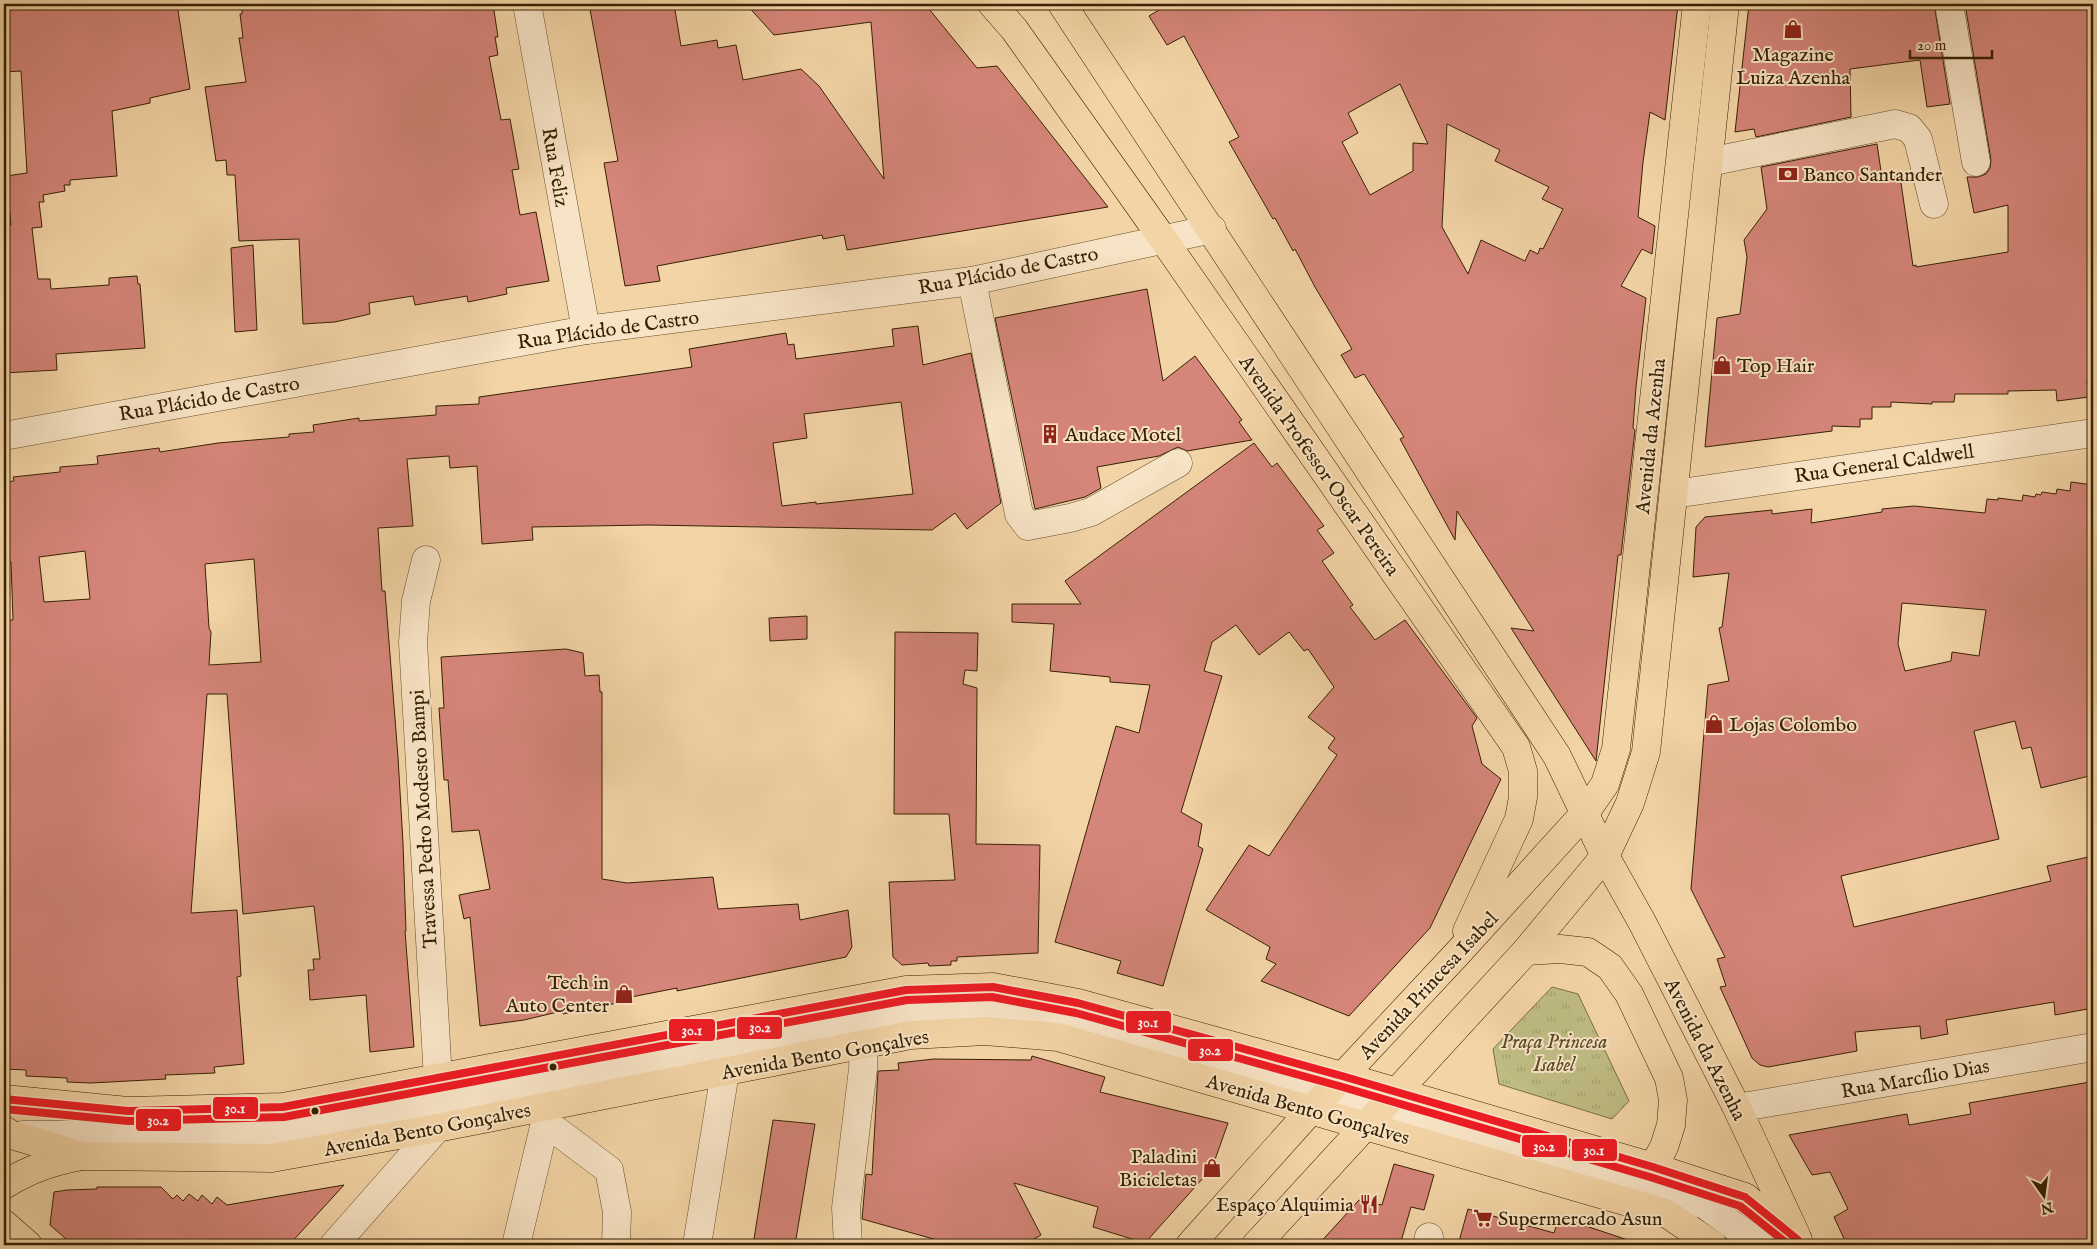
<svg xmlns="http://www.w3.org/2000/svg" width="2097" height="1249" font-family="'IM FELL English',serif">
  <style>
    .grass { fill: url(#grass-tufts); stroke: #7a6e42 }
    .building { fill: #d58579; stroke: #362101; fill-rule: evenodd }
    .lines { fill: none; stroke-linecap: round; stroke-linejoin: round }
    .minor-casing { stroke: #654e2a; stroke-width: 29 }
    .major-casing { stroke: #362101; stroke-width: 29 }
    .minor { stroke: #f7e3c5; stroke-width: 28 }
    .major { stroke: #f3d4a6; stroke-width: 28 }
    .bus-1-casing { stroke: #f7e3c5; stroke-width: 11 }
    .bus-2-casing { stroke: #f7e3c5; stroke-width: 11 }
    .bus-1 { stroke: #ed1c24; stroke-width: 8 }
    .bus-2 { stroke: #ed1c24; stroke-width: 8 }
    .bus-dot { fill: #362101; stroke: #f7e3c5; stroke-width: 2 }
    .labels { text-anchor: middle; stroke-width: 4; stroke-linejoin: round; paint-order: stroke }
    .poi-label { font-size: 20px; fill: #362101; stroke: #f7e3c5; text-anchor: start }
    .street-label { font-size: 20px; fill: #362101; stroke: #f7e3c5 }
    .park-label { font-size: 20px; font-style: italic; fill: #584822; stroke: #f7e3c5 }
    .line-badge { stroke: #f7e3c5; stroke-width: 2 }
    .badge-label { font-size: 14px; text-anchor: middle; font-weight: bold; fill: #fff }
  </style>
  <defs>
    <pattern id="grass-tufts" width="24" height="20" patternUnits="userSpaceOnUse" patternTransform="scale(1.25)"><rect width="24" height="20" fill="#bfbc84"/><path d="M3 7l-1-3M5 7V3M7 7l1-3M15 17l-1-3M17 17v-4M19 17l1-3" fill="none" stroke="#a5a170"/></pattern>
  </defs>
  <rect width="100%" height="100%" fill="#f3d4a6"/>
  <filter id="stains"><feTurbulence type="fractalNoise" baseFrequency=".004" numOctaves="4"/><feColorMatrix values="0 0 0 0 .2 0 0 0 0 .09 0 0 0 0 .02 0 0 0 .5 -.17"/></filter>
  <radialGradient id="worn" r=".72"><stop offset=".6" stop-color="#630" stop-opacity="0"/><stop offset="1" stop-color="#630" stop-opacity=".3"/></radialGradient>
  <polygon class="grass" points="1552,987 1578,994 1629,1101 1612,1119 1499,1084 1493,1049"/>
  <g class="building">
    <polygon points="35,4 177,4 190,89 150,98 150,103 112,111 117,176 70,180 70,185 64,185 65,191 43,195 44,202 39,202 42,227 32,228 38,279 50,279 51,289 109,285 109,278 137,276 138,284 140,284 145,348 56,354 57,370 4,373 4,226 11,225 6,176 27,173 21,71 4,72 4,7 36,6"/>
    <polygon points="265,4 355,4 356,10 395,4 493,4 498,37 495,37 498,55 489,57 501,120 510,119 519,169 512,170 520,215 536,212 549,281 506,288 507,294 468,302 467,296 415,305 413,296 369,303 370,314 335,322 303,324 299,239 239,241 235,175 227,175 226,160 216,161 205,87 246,82 239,38 243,38 240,14 242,14 242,8"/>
    <polygon points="589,4 674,4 681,46 717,40 718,48 736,45 743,80 801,69 819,86 884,179 871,22 774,35 746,4 925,4 977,68 997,66 1108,207 847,250 844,235 823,239 822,235 657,266 660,281 625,286 604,163 618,161"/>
    <path d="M 1169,4 L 1678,4 L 1665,120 L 1650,112 L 1643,162 L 1638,217 L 1655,226 L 1652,254 L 1642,249 L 1621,286 L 1646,298 L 1636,387 L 1633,428 L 1635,430 L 1621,555 L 1618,555 L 1596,761 L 1511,628 L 1534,631 L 1457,511 L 1455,540 L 1400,439 L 1404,437 L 1364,374 L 1355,378 L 1341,355 L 1352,349 L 1315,287 L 1295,249 L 1293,251 L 1275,218 L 1273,219 L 1229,142 L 1239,137 L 1184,36 L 1167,45 L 1149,16 ZM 1400,84 L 1428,144 L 1413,143 L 1413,171 L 1370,195 L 1342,142 L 1358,133 L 1348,113 ZM 1447,124 L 1500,150 L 1495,161 L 1549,187 L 1542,199 L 1563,209 L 1543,249 L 1540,248 L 1538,254 L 1530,250 L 1525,261 L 1481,240 L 1468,274 L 1442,227 Z"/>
    <polygon points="1749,4 1934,4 1950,104 1927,107 1920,60 1850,69 1851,117 1756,137 1754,129 1735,132"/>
    <polygon points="1965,4 2093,4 2093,380 2087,381 2089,397 2057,401 2056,390 2008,391 2008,394 1955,394 1954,402 1932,402 1932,404 1891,402 1891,407 1872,407 1872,419 1860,419 1860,427 1832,426 1832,431 1705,447 1717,318 1740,314 1747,257 1744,240 1767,209 1761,167 1877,144 1882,178 1900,176 1913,266 1916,265 1916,267 2008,252 2008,205 1974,213 1967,177 1978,177 1986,174 1990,168 1991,160"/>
    <polygon points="253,245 257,330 235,332 231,248"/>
    <polygon points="1147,289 1163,381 1195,356 1242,420 1239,422 1252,440 1187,451 1178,447 1159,456 1097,467 1101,488 1085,497 1035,509 995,318"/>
    <path d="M 918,326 L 923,365 L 971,353 L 1001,503 L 967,529 L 955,513 L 932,530 L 648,525 L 532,527 L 533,540 L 482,544 L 477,466 L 450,468 L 449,456 L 407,459 L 413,526 L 378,528 L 382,591 L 385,591 L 398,757 L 403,843 L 406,931 L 405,931 L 414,1047 L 370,1052 L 366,995 L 310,1000 L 308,970 L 314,970 L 313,959 L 320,959 L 314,906 L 243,914 L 227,694 L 207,694 L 191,913 L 237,910 L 241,976 L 237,977 L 244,1064 L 214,1067 L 215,1073 L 165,1075 L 166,1079 L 91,1083 L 67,1082 L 67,1078 L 26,1076 L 26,1070 L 4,1069 L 4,621 L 13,620 L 11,562 L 4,562 L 4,482 L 14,481 L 13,477 L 60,472 L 60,467 L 98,464 L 97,456 L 159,448 L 160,452 L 218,443 L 289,437 L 289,434 L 314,432 L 313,425 L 359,418 L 359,421 L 436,415 L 436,406 L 479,404 L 479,397 L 692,367 L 689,349 L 786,333 L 788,345 L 794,344 L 796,359 L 894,346 L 892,329 ZM 901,402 L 913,494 L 816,504 L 816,502 L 782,506 L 773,443 L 807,438 L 804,414 ZM 85,551 L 90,599 L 44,602 L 39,557 ZM 254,559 L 261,662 L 209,665 L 211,632 L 209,628 L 205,564 Z"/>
    <polygon points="1254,443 1272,467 1277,463 1324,526 1317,530 1334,553 1322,561 1353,605 1350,607 1375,640 1405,620 1477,718 1472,726 1482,764 1501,779 1430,928 1349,1016 1261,981 1276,964 1266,959 1270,947 1206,910 1249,845 1269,856 1337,755 1328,748 1335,738 1308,717 1334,687 1308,649 1304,651 1289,632 1259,655 1236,625 1212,642 1204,671 1222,676 1181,812 1202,824 1198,846 1203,849 1163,986 1117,973 1121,961 1055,942 1116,726 1139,733 1150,685 1110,682 1110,677 1050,671 1054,624 1012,622 1012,604 1081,604 1065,581"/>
    <path d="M 2071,482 L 2093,485 L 2093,775 L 2041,788 L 2031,747 L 2022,749 L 2015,721 L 1974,731 L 1999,839 L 1841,876 L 1854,927 L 2051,881 L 2047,866 L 2093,856 L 2093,1008 L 2055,1015 L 2054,1002 L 1946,1020 L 1948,1034 L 1921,1039 L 1920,1026 L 1855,1032 L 1857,1051 L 1768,1067 L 1760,1065 L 1752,1058 L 1720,987 L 1726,986 L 1717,959 L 1725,957 L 1691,889 L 1708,685 L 1729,681 L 1719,628 L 1722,627 L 1729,573 L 1693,577 L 1696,527 L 1705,517 L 1772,510 L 1772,514 L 1812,509 L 1811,523 L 1882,512 L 1882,509 L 1914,506 L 1985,513 L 1987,499 L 1998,500 L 1998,498 L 2022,501 L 2023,495 L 2035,497 L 2036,494 L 2041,495 L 2042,492 L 2056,494 L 2057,489 L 2070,491 ZM 1902,603 L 1986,610 L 1979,656 L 1952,652 L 1951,661 L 1905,671 L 1898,644 Z"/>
    <polygon points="807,616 807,639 770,641 769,618"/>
    <polygon points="895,632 978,633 977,671 965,670 963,684 977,688 976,844 1040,845 1038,953 957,957 957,961 951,961 951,965 929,966 928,963 902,965 893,957 889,882 955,880 949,814 894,814"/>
    <polygon points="566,649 583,653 585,676 599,675 600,692 602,692 602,879 627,883 713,877 718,909 798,904 800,920 848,910 852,947 846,957 677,991 677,988 621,999 622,1002 563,1014 562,1011 524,1020 480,1026 470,917 464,919 459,895 490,889 479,830 452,832 448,780 444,780 439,708 444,708 441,657"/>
    <polygon points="1032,1056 1105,1077 1100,1092 1228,1123 1212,1168 1145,1243 1093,1227 1098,1207 1014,1183 1041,1235 1024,1245 955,1245 862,1219 866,1174 872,1175 878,1071 899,1070 898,1063 934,1059 1031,1060"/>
    <polygon points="2090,1082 2093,1101 2093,1245 1847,1245 1834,1217 1848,1209 1830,1172 1812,1175 1789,1135 1907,1114 1909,1125 1971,1114 1969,1103"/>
    <polygon points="773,1120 815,1124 795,1245 753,1245"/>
    <polygon points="1394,1164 1434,1175 1424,1210 1411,1207 1400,1245 1318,1245 1359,1200 1382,1205"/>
    <polygon points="344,1185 289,1245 73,1245 50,1225 54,1192 67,1190 97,1189 97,1187 161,1187 173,1199 177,1195 183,1201 189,1194 198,1201 202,1195 212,1204 217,1197 227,1205"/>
    <polygon points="1468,1209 1554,1233 1559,1217 1631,1241 1630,1245 1458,1245"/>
  </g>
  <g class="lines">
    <g class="minor-casing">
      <g id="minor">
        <polyline points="527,4 586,330"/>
        <polyline points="1949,4 1976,162"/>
        <polyline points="1709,162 1895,124 1909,128 1918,139 1934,204"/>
        <polyline points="972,281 1019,514 1028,526 1070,518 1091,512 1178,463"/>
        <polyline points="4,436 586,330 972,281 1212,229"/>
        <polyline points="1674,494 2093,433"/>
        <polyline points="426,560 416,601 413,642 438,1079"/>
        <polyline points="1737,1108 2093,1047"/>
        <polyline points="545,1122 609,1170 617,1212 616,1245"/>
        <polyline points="23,1135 278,1133 909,1013 990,1011 1066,1019 1545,1155 1705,1205 1760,1245"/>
        <polyline points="334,1245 437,1128"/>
        <polyline points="516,1245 549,1106"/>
        <polyline points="697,1245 725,1072"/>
        <polyline points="848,1245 846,1208 863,1069 864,1044"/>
        <polyline points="1427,1245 1429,1237"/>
      </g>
    </g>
    <g class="major-casing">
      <g id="major">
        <polyline points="992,4 1014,29 1163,239 1516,747 1523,771 1523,797 1519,819 1467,931"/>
        <polyline points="1062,4 1557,756 1605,856 1642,922 1737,1108 1796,1235"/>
        <polyline points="1526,951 1560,949 1588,952 1610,967 1629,994 1669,1078 1673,1100 1671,1125 1664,1147 1653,1167"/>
        <polyline points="4,1099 128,1111 283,1107 906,990 993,987 1078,1003 1342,1076 1653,1167 1745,1197 1798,1240"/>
        <polyline points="4,1130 12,1135 82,1156 272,1158 437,1128 911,1035 985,1031 1058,1037 1666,1213 1713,1245"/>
        <path d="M 4,1185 C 29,1169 51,1162 81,1156"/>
        <polyline points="4,1224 28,1245"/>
        <polyline points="1190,1245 1312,1109 1456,955 1585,813 1605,784 1616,749 1697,4"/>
        <polyline points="1256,1245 1526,951 1605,856 1630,803 1646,752 1725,4"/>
      </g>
    </g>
    <use href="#minor" class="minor"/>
    <use href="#major" class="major"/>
    <g class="bus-1-casing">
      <polyline id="bus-1" points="4,1099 128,1111 283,1107 906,990 993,987 1078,1003 1342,1076 1653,1167 1745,1197 1798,1240 1801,1245"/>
    </g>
    <g class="bus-2-casing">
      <polyline id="bus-2" points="4,1109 128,1121 284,1117 907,1000 992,997 1076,1013 1339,1086 1650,1177 1740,1206 1789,1245"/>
    </g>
    <use href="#bus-1" class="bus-1"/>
    <use href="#bus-2" class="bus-2"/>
  </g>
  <defs>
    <g id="shop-bare" transform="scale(1.5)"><path d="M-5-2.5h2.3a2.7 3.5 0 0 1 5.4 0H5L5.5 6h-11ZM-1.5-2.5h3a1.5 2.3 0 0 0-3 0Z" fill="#8f2418" stroke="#f7e3c5" stroke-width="2.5" paint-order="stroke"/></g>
    <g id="bank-bare" transform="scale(1.5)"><path d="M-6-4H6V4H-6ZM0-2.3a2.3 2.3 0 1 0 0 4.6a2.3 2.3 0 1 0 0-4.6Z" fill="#8f2418" stroke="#f7e3c5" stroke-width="2.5" paint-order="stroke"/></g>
    <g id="building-bare" transform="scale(1.5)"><path d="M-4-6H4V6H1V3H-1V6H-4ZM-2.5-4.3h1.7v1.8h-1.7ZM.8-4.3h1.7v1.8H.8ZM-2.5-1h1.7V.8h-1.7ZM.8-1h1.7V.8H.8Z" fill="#8f2418" stroke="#f7e3c5" stroke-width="2.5" paint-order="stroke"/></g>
    <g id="restaurant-bare" transform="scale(1.5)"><path d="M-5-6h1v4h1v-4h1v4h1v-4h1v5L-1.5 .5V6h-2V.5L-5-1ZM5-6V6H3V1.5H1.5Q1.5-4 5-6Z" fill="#8f2418" stroke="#f7e3c5" stroke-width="2.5" paint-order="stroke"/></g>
    <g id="supermarket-bare" transform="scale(1.5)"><path d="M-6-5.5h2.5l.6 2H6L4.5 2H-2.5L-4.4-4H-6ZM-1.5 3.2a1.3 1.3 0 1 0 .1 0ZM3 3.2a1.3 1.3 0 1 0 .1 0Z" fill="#8f2418" stroke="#f7e3c5" stroke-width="2.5" paint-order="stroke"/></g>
  </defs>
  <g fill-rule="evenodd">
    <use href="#shop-bare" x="1793" y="29"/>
    <use href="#bank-bare" x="1788" y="174"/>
    <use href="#shop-bare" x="1722" y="365"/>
    <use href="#building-bare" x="1050" y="434"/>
    <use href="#shop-bare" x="1714" y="724"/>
    <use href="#shop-bare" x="624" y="994"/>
    <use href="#shop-bare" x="1212" y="1168"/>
    <use href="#restaurant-bare" x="1369" y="1204"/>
    <use href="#supermarket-bare" x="1483" y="1218"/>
  </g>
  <g class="bus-dot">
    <circle cx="553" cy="1067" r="4.5"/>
    <circle cx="315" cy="1111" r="4.5"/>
  </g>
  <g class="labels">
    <g class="poi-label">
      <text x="1793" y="61" text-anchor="middle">Magazine<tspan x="1793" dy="23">Luiza Azenha</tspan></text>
      <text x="1803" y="181">Banco Santander</text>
      <text x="1737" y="372">Top Hair</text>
      <text x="1065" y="441">Audace Motel</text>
      <text x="1729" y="731">Lojas Colombo</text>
      <text x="609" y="989" text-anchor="end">Tech in<tspan x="609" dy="23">Auto Center</tspan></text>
      <text x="1197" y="1163" text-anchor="end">Paladini<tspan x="1197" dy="23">Bicicletas</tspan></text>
      <text x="1354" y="1211" text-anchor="end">Espaço Alquimia</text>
      <text x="1498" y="1225">Supermercado Asun</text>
    </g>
    <g class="street-label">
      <text transform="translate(556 167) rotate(80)" y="7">Rua Feliz</text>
      <text transform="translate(1008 270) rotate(-11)" y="7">Rua Plácido de Castro</text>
      <text transform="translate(608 329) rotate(-8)" y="7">Rua Plácido de Castro</text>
      <text transform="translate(209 398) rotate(-10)" y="7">Rua Plácido de Castro</text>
      <text transform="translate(1650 436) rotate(-84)" y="7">Avenida da Azenha</text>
      <text transform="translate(1884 463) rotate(-8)" y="7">Rua General Caldwell</text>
      <text transform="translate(1320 465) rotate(55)" y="7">Avenida Professor Oscar Pereira</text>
      <text transform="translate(423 819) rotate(-93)" y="7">Travessa Pedro Modesto Bampi</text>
      <text transform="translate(1428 985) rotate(-47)" y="7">Avenida Princesa Isabel</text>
      <text transform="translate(1706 1049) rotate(63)" y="7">Avenida da Azenha</text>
      <text transform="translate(825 1054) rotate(-10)" y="7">Avenida Bento Gonçalves</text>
      <text transform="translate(1915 1078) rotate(-10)" y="7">Rua Marcílio Dias</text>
      <text transform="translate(1308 1109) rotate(16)" y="7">Avenida Bento Gonçalves</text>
      <text transform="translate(427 1129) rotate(-11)" y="7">Avenida Bento Gonçalves</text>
    </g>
    <g class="park-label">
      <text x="1554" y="1048">Praça Princesa<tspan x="1554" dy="23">Isabel</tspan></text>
    </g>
  </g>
  <g class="line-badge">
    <rect x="1125" y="1010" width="47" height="24" rx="5" fill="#ed1c24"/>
    <rect x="736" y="1016" width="47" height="24" rx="5" fill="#ed1c24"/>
    <rect x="668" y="1018" width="48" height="24" rx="5" fill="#ed1c24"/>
    <rect x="1187" y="1038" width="47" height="24" rx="5" fill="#ed1c24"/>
    <rect x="212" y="1096" width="47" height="24" rx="5" fill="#ed1c24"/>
    <rect x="135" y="1108" width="47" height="24" rx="5" fill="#ed1c24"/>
    <rect x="1521" y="1134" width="47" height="24" rx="5" fill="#ed1c24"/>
    <rect x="1571" y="1138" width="47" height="24" rx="5" fill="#ed1c24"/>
  </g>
  <g class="badge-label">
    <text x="1148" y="1027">30.1</text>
    <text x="760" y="1032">30.2</text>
    <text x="692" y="1035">30.1</text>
    <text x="1210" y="1055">30.2</text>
    <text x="235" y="1113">30.1</text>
    <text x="158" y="1125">30.2</text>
    <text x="1544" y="1151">30.2</text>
    <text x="1594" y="1155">30.1</text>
  </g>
  <rect width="2097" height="1249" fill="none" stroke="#f3d4a6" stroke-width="20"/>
  <rect x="5" y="5" width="2087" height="1239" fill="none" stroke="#362101" stroke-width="2.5"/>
  <rect x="10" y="10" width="2077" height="1229" fill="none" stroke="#362101"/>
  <g transform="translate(2044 1196) rotate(166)" stroke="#f7e3c5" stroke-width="4" paint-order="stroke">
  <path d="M0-4L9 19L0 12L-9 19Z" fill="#362101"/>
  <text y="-8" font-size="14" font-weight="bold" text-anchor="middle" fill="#362101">N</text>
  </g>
  <path d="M1910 50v8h82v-8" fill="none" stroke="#362101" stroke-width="2.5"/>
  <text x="1917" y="50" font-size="15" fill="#362101" stroke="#f7e3c5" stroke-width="4" paint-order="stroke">20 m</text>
  <rect width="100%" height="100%" filter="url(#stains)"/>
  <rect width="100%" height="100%" fill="url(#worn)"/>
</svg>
